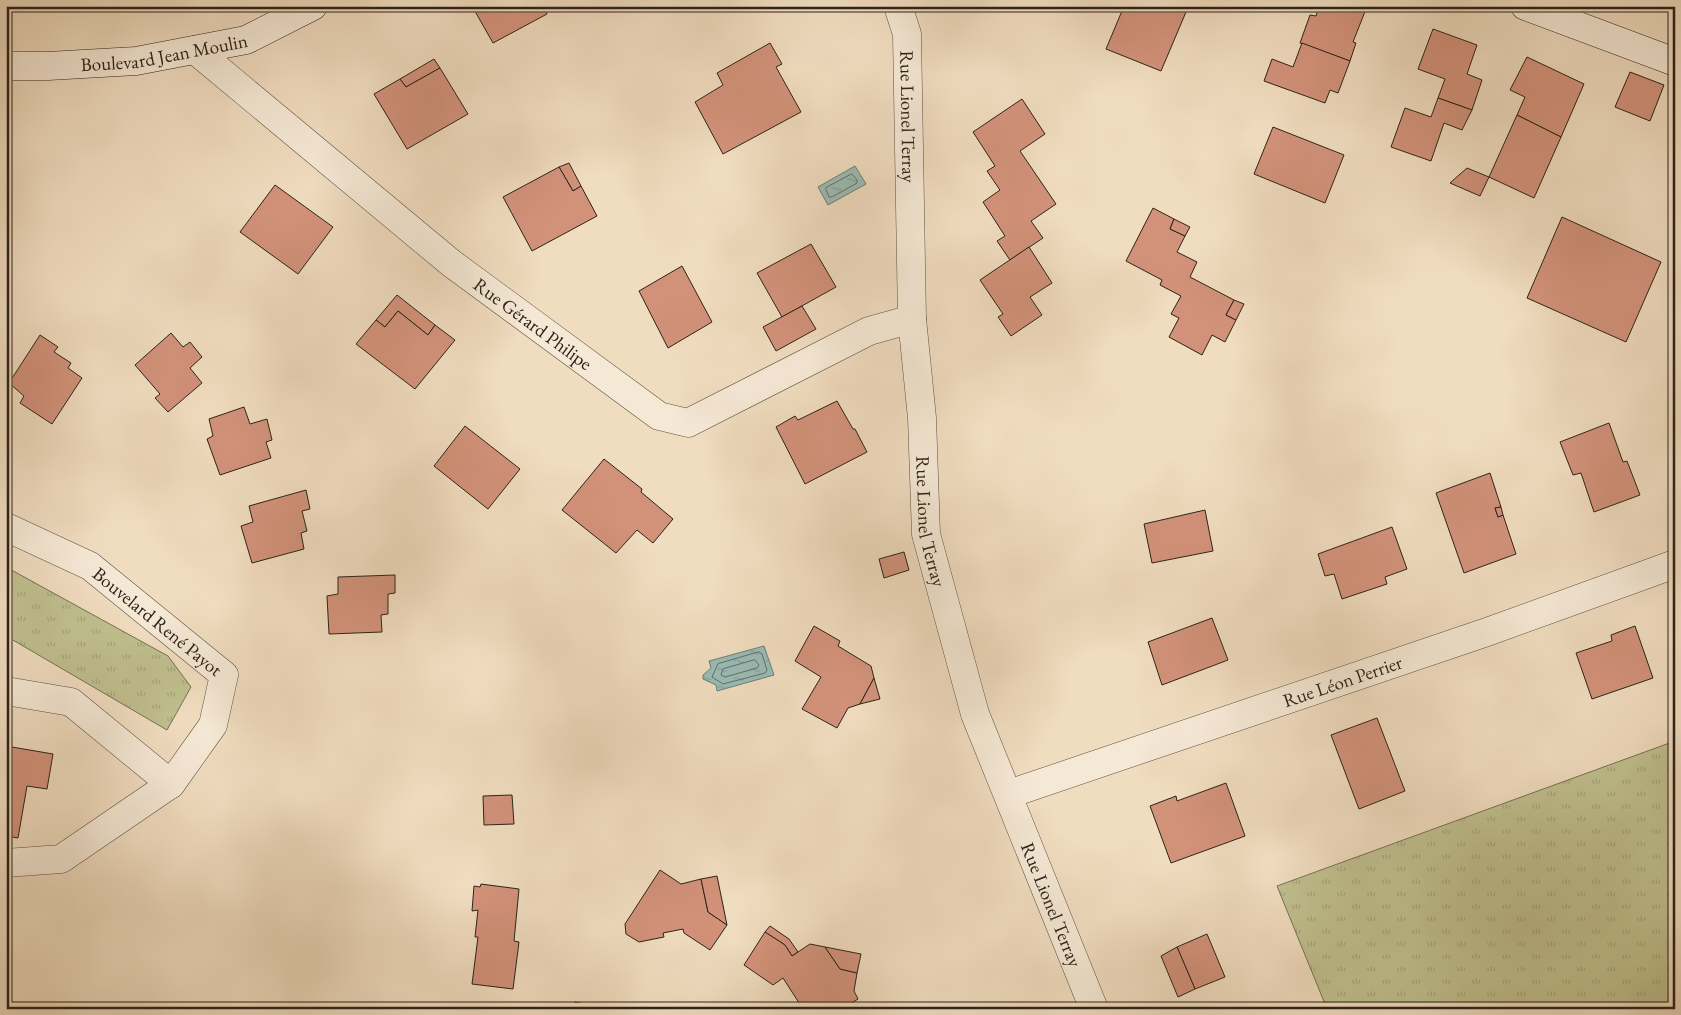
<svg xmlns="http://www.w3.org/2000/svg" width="1681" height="1015" font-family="'EB Garamond',serif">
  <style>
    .grass { fill: url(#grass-tufts); stroke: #767154 }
    .water { fill: url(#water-ripples); stroke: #6e7e77 }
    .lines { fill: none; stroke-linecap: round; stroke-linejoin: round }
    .shore { stroke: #626f67; stroke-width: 1 }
    .building { fill: #d2927a; stroke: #2b2319 }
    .street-casing { stroke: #5c5142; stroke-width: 29 }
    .secondary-casing { stroke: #2b2319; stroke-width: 29 }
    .street { stroke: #f5e8d5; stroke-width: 28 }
    .secondary { stroke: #f5e8d5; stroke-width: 28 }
    .labels { text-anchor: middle; stroke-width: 4; stroke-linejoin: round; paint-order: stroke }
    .street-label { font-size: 19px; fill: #2b2319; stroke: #f5e8d5 }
  </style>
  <defs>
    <pattern id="grass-tufts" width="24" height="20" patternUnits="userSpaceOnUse" patternTransform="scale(1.25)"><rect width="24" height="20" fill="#c0bf8e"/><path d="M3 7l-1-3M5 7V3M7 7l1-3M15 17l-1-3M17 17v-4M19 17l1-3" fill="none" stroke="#a5a47a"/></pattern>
    <pattern id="water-ripples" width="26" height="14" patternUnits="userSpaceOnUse" patternTransform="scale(1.25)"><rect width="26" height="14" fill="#9abbb5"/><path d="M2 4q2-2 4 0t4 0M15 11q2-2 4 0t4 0" fill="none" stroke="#85a09b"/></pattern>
  </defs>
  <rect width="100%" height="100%" fill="#f0dcbf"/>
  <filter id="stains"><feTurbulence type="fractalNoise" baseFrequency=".004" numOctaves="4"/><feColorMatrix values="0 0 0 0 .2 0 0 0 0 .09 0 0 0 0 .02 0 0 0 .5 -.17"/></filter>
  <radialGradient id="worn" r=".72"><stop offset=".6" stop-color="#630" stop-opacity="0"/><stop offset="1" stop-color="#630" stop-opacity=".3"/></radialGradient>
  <g class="grass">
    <polygon points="6,567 168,656 191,687 167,730 6,636"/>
    <polygon points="1675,741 1675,1009 1327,1009 1277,886"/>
  </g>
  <g class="water">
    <polygon points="855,166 866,184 828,205 818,187"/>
    <polygon points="764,646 774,675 717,691 716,685 703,679 703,675 711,668 709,661"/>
  </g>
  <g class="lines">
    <g class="shore">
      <polygon points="852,174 857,180 857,183 832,197 829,197 826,190 826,188"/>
      <polygon points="759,652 762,654 767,670 765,673 723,684 712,677 718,664"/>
      <polygon points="755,660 759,665 757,668 725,677 721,675 723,669"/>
    </g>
  </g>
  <g class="building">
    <polygon points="472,6 543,6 547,14 493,43"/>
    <polygon points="1124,6 1170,6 1186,12 1161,71 1106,49"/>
    <polygon points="1319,6 1359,6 1366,9 1353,42 1356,43 1350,61 1300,43 1310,15 1316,16"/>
    <polygon points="1433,29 1477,45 1467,74 1482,80 1472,110 1438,98 1445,79 1418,69"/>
    <polygon points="770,43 782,64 776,67 801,112 723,154 695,102 723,85 717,73"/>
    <polygon points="1302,43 1350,61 1338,93 1330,90 1325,103 1264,81 1272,59 1293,67"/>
    <polygon points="1527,57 1584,84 1561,137 1517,115 1525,97 1510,90"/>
    <polygon points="434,59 440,68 406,87 400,79"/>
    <polygon points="440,68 468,114 407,149 374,94 400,79 406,87"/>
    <polygon points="1630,72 1664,85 1650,121 1615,107"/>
    <polygon points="1438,98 1472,110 1462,130 1444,123 1431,161 1391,147 1405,108 1431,117"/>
    <polygon points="1022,99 1045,134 1020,151 1056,204 1031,221 1043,238 1010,260 997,241 1005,236 983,202 1000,190 987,171 995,166 973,132"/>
    <polygon points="1517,115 1561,137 1534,198 1489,177"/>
    <polygon points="1273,127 1344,155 1325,203 1254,174"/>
    <polygon points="569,163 581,186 573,191 559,167"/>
    <polygon points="559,167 573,191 581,186 597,216 532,251 503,197"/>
    <polygon points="1467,168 1489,177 1480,196 1450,183"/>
    <polygon points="275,185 333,227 298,274 240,232"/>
    <polygon points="1153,208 1174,219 1170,229 1185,236 1177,252 1197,262 1190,277 1234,300 1226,315 1236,320 1225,342 1212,335 1202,355 1169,337 1179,318 1171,314 1181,296 1160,285 1162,280 1126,261"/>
    <polygon points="1562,217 1661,262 1626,342 1527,298"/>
    <polygon points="1174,219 1190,227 1185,236 1170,229"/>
    <polygon points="811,244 836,287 782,317 757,273"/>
    <polygon points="1029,247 1052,283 1030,297 1042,315 1011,336 998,317 1003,314 980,280"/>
    <polygon points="682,266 712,322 668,348 639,291"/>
    <polygon points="397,295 435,325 428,335 398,311 385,327 376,320"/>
    <polygon points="1234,300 1244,304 1236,320 1226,315"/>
    <polygon points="802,306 816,329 776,351 763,327"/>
    <polygon points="398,311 428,335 435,325 455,340 415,389 356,344 376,320 385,327"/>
    <polygon points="171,333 183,347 190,342 202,357 190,368 202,383 168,412 155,398 160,394 135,365"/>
    <polygon points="40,335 58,347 54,352 71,363 68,368 82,378 52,424 20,403 24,396 9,383"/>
    <polygon points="837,401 853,429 855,429 867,452 805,484 776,427 795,416 798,420"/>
    <polygon points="244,407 250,424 267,419 272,440 266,442 271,458 220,475 207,439 213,436 209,419"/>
    <polygon points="1609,423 1623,462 1627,461 1640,495 1594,512 1581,473 1573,475 1560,442"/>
    <polygon points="465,426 520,469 488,509 434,466"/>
    <polygon points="604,459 642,489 641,492 673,519 653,543 637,530 616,553 562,510"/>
    <polygon points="1490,473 1501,507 1495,508 1498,517 1503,515 1516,554 1464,573 1436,493"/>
    <polygon points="306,490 310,509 302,511 307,531 301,533 304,549 252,563 241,526 253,522 249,506"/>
    <polygon points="1501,507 1503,515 1498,517 1495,508"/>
    <polygon points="1205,510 1213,551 1152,563 1144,524"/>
    <polygon points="1392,527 1407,569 1385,577 1387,584 1342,599 1334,574 1325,576 1318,554"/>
    <polygon points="904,552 909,570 884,578 879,559"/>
    <polygon points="395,575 395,593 388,594 388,614 381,615 382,632 329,634 327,596 338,594 338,577"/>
    <polygon points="1212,618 1228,660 1162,685 1148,642"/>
    <polygon points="814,626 840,641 838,646 871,666 874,678 860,704 848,708 837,728 802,709 821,677 795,661"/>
    <polygon points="1635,626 1653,678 1592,699 1576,653 1612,641 1611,635"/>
    <polygon points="874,678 880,699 860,704"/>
    <polygon points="1377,718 1405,791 1359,809 1331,735"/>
    <polygon points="6,746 53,754 47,789 27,786 18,838 6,836"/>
    <polygon points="1226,783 1245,836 1171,863 1150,806 1176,796 1177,801"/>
    <polygon points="512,795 514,824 484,825 483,796"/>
    <polygon points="660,870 681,884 701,879 708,912 727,925 710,950 684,933 683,929 663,933 664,937 639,942 626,934 625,924"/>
    <polygon points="717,876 727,925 708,912 701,879"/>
    <polygon points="481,884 519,889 514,941 519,942 513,989 472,984 478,937 475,937 478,910 472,911 474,886 480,887"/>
    <polygon points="770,926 789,939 798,952 792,956 785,945 765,932"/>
    <polygon points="765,932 785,945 792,956 810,944 825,947 840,969 857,973 854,991 858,999 842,1009 803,1009 783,978 773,985 744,965"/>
    <polygon points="1207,934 1225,977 1195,989 1177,947"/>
    <polygon points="825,947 861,954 857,973 840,969"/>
    <polygon points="1177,947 1195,989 1178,997 1161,956"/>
    <polygon points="575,1002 589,1005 588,1009 574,1009"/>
  </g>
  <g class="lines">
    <g class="street-casing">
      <g id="street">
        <path id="s1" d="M 898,6 L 907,34 L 912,319 L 922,418 L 926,534 L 975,714 L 1094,1009"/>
        <path id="s2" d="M 195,50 L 451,263 L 659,416 L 688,423 L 869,331 L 912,319"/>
        <path id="s3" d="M 6,527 L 90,566 L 224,675 L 213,725 L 171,784 L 61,859 L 6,863"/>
        <polyline points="6,691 71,702 171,784"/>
        <path id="s4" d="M 1009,794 L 1487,632 L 1675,564"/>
      </g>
    </g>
    <g class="secondary-casing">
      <g id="secondary">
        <polyline points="1525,6 1675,62"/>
        <path id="s5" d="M 6,66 L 48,66 L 136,61 L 246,40 L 313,6"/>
      </g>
    </g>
    <use href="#street" class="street"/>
    <use href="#secondary" class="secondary"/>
  </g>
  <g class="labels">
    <g class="street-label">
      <text dy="7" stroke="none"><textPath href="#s5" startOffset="159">Boulevard Jean Moulin</textPath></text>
      <text dy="7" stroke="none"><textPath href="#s1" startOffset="112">Rue Lionel Terray</textPath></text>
      <text dy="7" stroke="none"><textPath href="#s2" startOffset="435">Rue Gérard Philipe</textPath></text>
      <text dy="7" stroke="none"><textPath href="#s1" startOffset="518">Rue Lionel Terray</textPath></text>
      <text dy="7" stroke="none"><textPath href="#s3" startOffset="180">Bouvelard René Payot</textPath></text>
      <text dy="7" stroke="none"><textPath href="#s4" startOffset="352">Rue Léon Perrier</textPath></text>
      <text dy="7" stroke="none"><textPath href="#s1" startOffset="922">Rue Lionel Terray</textPath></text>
    </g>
  </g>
  <rect width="1681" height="1015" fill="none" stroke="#f0dcbf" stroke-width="25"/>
  <rect x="8" y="8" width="1666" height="1000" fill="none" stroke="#2b2319" stroke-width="2.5"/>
  <rect x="12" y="12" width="1656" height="990" fill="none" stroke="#2b2319"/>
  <rect width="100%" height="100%" filter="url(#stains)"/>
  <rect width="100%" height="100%" fill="url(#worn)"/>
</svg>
